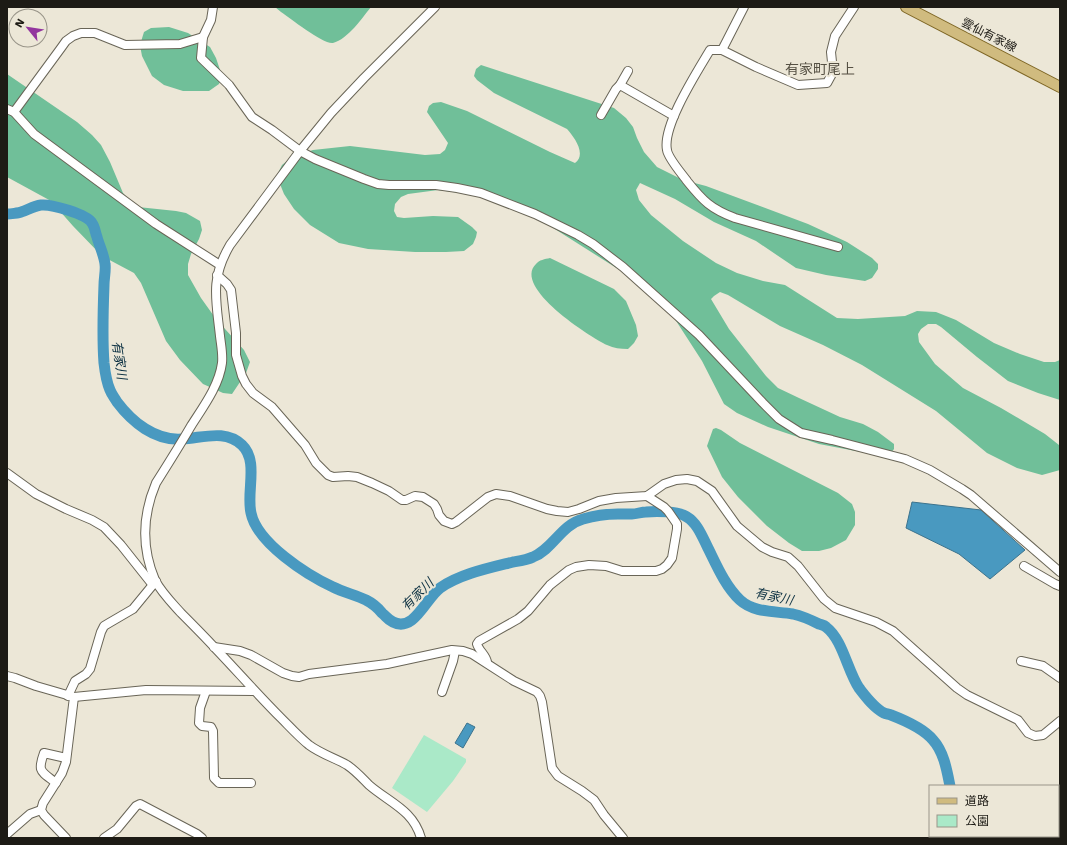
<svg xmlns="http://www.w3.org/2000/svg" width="1067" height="845" font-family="'Work Sans','Noto Sans JP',sans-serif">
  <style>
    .green { fill: #aae9c8 }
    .forest { fill: #70bf99 }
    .water { fill: #4999c0; stroke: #3c738d }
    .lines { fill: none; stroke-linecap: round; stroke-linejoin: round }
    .river { stroke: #4999c0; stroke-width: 11 }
    .minor-casing { stroke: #696557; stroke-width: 10 }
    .major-casing { stroke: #7d6523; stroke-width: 12 }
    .minor { stroke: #fff; stroke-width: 8 }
    .major { stroke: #d0bb7f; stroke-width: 10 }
    .labels { text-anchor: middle; stroke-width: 4; stroke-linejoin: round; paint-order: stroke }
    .street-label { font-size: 12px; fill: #1d1b15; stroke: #ece7d7 }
    .water-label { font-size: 13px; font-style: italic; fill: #0e3243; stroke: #ece7d7 }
    .quarter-label { font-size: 14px; fill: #565144; stroke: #ece7d7 }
  </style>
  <rect width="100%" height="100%" fill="#ece7d7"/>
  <polygon class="green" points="424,735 466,759 466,762 453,781 427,812 392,788"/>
  <g class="forest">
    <path d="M 275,7 L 371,7 C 362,18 348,39 333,43 C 324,45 290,18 281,12 Z"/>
    <polygon points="169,27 188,33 210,47 216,58 221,73 221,79 219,84 209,91 183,91 164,85 152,76 142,56 140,45 144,32 151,28"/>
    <path d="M 481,65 L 614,108 L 626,118 L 633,127 L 637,138 L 644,152 L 657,167 L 683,180 L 706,186 L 808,224 L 847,242 L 872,258 L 878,264 L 878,269 L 872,278 L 865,281 L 826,275 L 796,268 L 756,241 L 714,222 L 675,199 L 640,183 L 636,190 L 639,200 L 651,215 L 683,241 L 716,263 L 737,273 L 763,281 L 785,285 L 837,318 L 858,319 L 905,316 L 917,311 L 936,312 L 956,320 L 994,343 L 1020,354 L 1044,362 L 1055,362 L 1060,360 L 1060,400 L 1038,393 L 1008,381 L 977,357 L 941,327 L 936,324 L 928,324 L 921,329 L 918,334 L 919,342 L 935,364 L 963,388 L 1001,408 L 1045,434 L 1059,445 L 1060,446 L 1060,470 L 1042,475 L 1017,468 L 987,453 L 936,411 L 862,365 L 823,345 L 780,326 L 728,295 L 720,292 L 714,296 L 711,299 L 729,329 L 766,376 L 778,388 L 799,398 L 840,417 L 863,424 L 878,432 L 894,444 L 894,449 L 890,454 L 861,452 L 819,444 L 768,427 L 737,413 L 724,404 L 702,361 L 660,296 L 644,284 L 618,269 L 547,224 L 505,204 L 468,194 L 438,190 L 408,194 L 401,197 L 395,204 L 394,211 L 397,217 L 404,218 L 433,216 L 458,217 L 472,227 L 477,232 L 476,237 L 473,244 L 464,251 L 446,252 L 415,252 L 368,249 L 339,243 L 310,225 L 294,209 L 284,194 L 280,184 L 278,176 L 279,171 L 282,165 L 292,157 L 313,150 L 350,146 L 425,155 L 440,154 L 445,150 L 448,143 L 427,112 L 429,106 L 433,103 L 441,102 L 467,111 L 550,152 L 575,163 C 587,154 574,137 567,129 L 494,93 L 477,80 L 474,76 L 476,69 Z"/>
    <polygon points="7,74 77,122 92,135 101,145 110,162 123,193 128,199 138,207 176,211 186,213 200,221 202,230 199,239 191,254 188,264 188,275 201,298 216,319 244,350 250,362 246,373 232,394 223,393 203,384 180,360 166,341 141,283 134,273 102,256 73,226 51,201 7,177"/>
    <path d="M 550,258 L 614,289 L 626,301 L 636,325 L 638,336 L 634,343 L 628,349 C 620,349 614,348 607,345 C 590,337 512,287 536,264 C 539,260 545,259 550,258 Z"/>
    <polygon points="716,428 721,430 740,443 838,493 852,504 855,512 855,525 846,540 831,548 819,551 802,551 789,543 767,526 738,497 722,477 707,446 713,429"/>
  </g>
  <g class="water">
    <polygon points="912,502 981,510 1025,550 990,579 959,554 906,528"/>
    <polygon points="467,723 475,727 463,748 455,743"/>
  </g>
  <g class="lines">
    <g class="river">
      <path d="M 7,214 C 10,214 19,213 21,212 C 28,210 33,206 41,205 C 51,204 87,214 92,223 C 95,227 95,232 97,237 C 99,245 104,255 105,264 C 106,270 104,278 104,285 C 103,311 102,337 104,363 C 105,372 106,381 110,390 C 112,395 114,397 117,402 C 132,422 155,441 182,439 C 203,438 225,429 242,445 C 259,461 246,492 251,513 C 257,543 307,575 333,587 C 343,592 355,595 366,600 C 372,603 378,608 382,613 C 387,617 387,619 393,622 C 414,633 426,598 440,588 C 460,574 489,568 513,562 C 519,561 527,560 533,557 C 553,549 561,525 583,519 C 593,516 607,514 618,514 C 622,514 627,514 632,514 C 637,514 641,512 646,512 C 656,511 679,511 687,517 C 697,523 702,536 707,546 C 716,564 725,586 740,600 C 754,613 775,611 793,614 C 802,616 811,620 819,624 C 822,625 824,625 826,627 C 843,640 847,670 859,688 C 866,697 874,708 884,713 C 886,714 889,714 891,715 C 904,720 924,729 933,740 C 944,752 947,771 950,786"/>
      <polyline points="950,838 950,836"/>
    </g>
    <g class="minor-casing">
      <g id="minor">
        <polyline points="213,7 211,20 203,37 201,58 229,85 252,117 272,130 300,151 315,159 364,179 378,184 389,185 436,185 457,188 481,193 535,214 578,235 593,244 623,267 699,335 763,403 779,419 801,433 832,440 905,459 930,470 962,489 971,495 1060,572"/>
        <polyline points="722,50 744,7"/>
        <polyline points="620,85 674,116"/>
        <polyline points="7,109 14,112 34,134 156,224 220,265"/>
        <polyline points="14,112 61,48 66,41 73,36 81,33 95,33 125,45 180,44 203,37"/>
        <polyline points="601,115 616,89 620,85 628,71"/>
        <path d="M 838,247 L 735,218 C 711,209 703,201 687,181 C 682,174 668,158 667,150 C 662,126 697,72 710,50 L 722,50 L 756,67 L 798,85 L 827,83 L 833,72 L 831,52 L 835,36 L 854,7"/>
        <polyline points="217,275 227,284 231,290 236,333 236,355 242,376 246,384 253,393 272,407 305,445 316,463 328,475 333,477 348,476 357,477 372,483 389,491 402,500 406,500 415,496 423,497 434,504 437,509 439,515 444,521 452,524 456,522 488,497 496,494 510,496 547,509 557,511 568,512 579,509 599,501 616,498 647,496 664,484 676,480 687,479 697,481 712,491 737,526 762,547 772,552 788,557 798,566 824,599 835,608 876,622 893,631 957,688 967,695 1018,720 1028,733 1035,736 1043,735 1060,721"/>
        <polyline points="7,473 36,494 66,509 92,520 104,527 121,545 152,584"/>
        <polyline points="1024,566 1055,584 1060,586"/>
        <polyline points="214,647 240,651 251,655 283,673 292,676 299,677 309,674 387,664 452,650 463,651 472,654 514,681 537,692 540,696 542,702 552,768 558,776 582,791 594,800 604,815 623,838"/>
        <polyline points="1021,661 1043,666 1060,678"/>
        <path d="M 487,662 C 486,655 479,651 477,644 L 479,641 L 518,619 L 528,611 L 550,585 L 569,570 L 576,567 L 589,565 L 606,566 L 622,571 L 656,571 L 662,569 L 667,565 L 672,558 L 677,529 L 677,524 L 668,511 L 664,507 L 647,496"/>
        <polyline points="7,676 15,678 36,686 74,697 146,690 254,691"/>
        <polyline points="206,691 200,708 199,723 202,726 211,727 213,731 214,778 219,783 251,783"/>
        <polyline points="442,692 453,661 455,651"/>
        <polyline points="68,696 75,681 86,674 90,669 101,632 104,626 109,623 133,609 156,581"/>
        <path d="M 56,783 C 41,771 37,772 44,753 L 66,758"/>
        <polyline points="7,834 30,814 41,810"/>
        <polyline points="66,838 44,815 41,810 43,803 62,773 66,762 74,697"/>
        <polyline points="104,838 117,829 136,806 140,804 197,834 202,838"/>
        <path d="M 421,838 C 413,810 390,803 369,785 C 362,778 356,771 347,765 C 335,758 321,754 309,745 C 299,737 290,727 281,718 C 258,695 237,671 215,648 C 204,636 192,624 181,613 C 172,603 161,592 155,580 C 141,547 142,516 156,483 C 168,464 180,445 191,426 C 203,407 219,386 222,363 C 223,354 221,345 220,336 C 216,299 210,279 230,245 L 300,151 L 331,113 L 364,78 L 435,7"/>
      </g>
    </g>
    <g class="major-casing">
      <polyline id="major" points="906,7 1060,87"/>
    </g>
    <use href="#minor" class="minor"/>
    <use href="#major" class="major"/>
  </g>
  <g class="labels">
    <g class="street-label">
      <text transform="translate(989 35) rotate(27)" y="4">雲仙有家線</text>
    </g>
    <g class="water-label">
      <text transform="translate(120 360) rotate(82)" y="5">有家川</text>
      <text transform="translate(417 594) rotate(-45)" y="5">有家川</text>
      <text transform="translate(774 596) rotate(12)" y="5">有家川</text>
    </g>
    <g class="quarter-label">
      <text x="820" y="74">有家町尾上</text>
    </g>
  </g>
  <rect width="1067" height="845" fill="none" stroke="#1d1b15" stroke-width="16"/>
  <rect x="929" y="785" width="130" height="52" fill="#ece7d7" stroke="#999589"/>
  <rect x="937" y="798" width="20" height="6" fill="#d0bb7f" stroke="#999589"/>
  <text x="965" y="805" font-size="12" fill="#1d1b15">道路</text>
  <rect x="937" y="815" width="20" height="12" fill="#aae9c8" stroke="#999589"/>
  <text x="965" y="825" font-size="12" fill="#1d1b15">公園</text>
  <g transform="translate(28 28) rotate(300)"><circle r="19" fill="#ece7d7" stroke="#999589"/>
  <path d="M0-3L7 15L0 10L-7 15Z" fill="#93359e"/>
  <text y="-6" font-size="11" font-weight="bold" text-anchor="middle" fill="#1d1b15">N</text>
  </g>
</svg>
